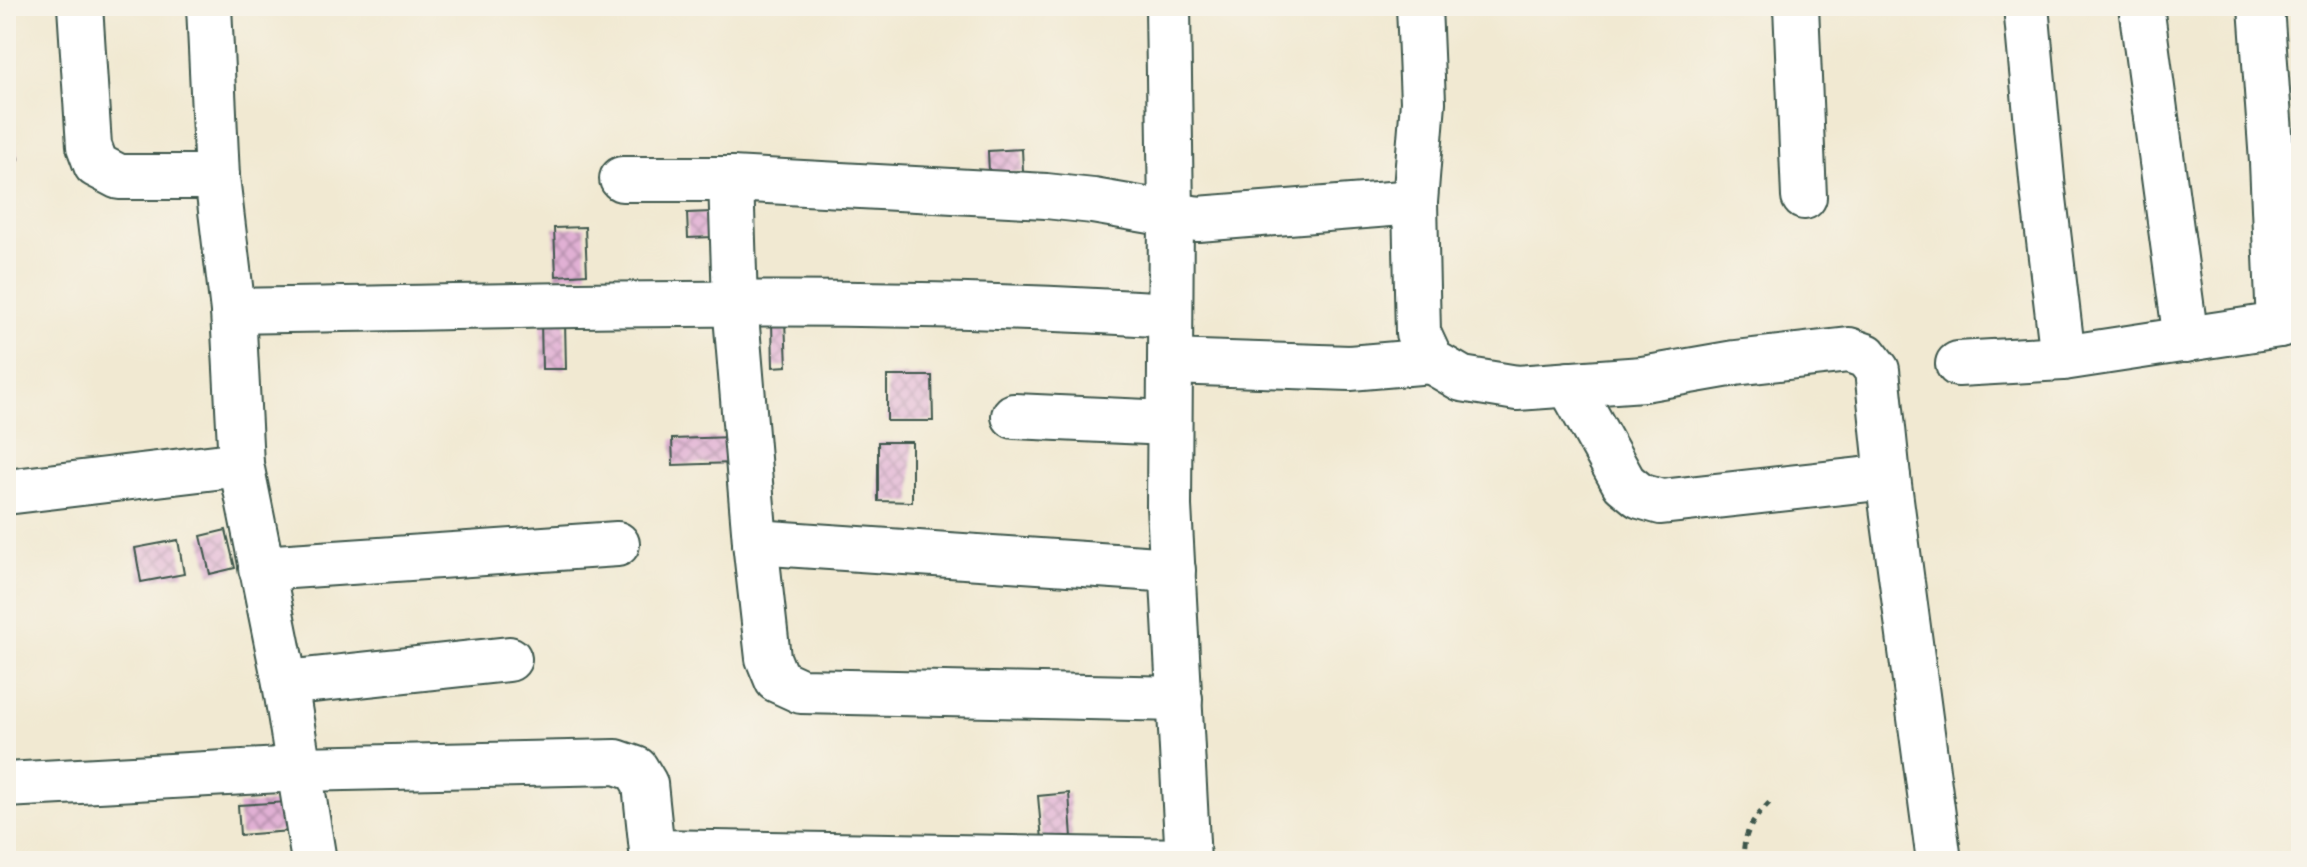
<svg xmlns="http://www.w3.org/2000/svg" width="2307" height="867" font-family="'Indie Flower',sans-serif">
  <style>
    .building { fill: url(#building-cross-hatch) }
    .lines { fill: none; stroke-linecap: round; stroke-linejoin: round }
    .minor-casing { stroke: #3e574c; stroke-width: 48 }
    .path { stroke: #3e574c; stroke-width: 5; stroke-dasharray: 6 6; stroke-linecap: butt }
    .minor { stroke: #fff; stroke-width: 44 }
  </style>
  <defs>
    <pattern id="building-cross-hatch" width="8" height="8" patternUnits="userSpaceOnUse" patternTransform="scale(2)"><rect width="8" height="8" fill="#e1b0d4"/><path d="M0 0l8 8M0 8l8-8" fill="none" stroke="#b690ad"/></pattern>
  </defs>
  <rect width="100%" height="100%" fill="#f7f3e8"/>
  <filter id="ink" filterUnits="userSpaceOnUse"><feTurbulence type="fractalNoise" baseFrequency=".0125" numOctaves="2"/><feDisplacementMap in="SourceGraphic" scale="16" xChannelSelector="R" yChannelSelector="G"/><feConvolveMatrix kernelMatrix="1 2 1 2 8 2 1 2 1" color-interpolation-filters="sRGB"/></filter>
  <filter id="wash" filterUnits="userSpaceOnUse"><feTurbulence type="fractalNoise" baseFrequency=".006" numOctaves="4" result="noise"/><feDisplacementMap in="SourceGraphic" scale="32" xChannelSelector="R" yChannelSelector="G"/><feGaussianBlur stdDeviation="1.8" result="paint"/><feColorMatrix in="noise" values="0 0 0 0 0 0 0 0 0 0 0 0 0 0 0 0 0 1.4 0 .05"/><feComposite in="paint" operator="in"/></filter>
  <g filter="url(#wash)">
    <rect width="100%" height="100%" fill="#f1e9d2"/>
    <g id="blocks">
      <g class="building">
        <polygon points="15,143 18,159 6,161 6,145"/>
        <polygon points="1022,149 1023,171 989,173 988,151"/>
        <polygon points="712,212 713,237 688,238 687,213"/>
        <polygon points="585,227 587,274 556,276 554,228"/>
        <polygon points="541,320 565,320 566,369 542,369"/>
        <polygon points="772,321 785,321 787,366 773,367"/>
        <polygon points="887,376 932,376 933,421 887,421"/>
        <polygon points="733,437 734,463 673,465 672,439"/>
        <polygon points="878,442 912,442 912,502 878,501"/>
        <polygon points="226,530 235,568 210,574 201,536"/>
        <polygon points="178,540 184,574 141,582 135,548"/>
        <polygon points="1069,793 1072,838 1042,840 1038,796"/>
        <polygon points="288,802 290,831 240,835 238,805"/>
      </g>
    </g>
  </g>
  <g filter="url(#ink)">
    <use href="#blocks" fill-opacity="0" stroke="#3e574c" stroke-width="2"/>
    <g class="lines">
      <g class="minor-casing">
        <g id="minor">
          <polyline points="80,6 89,146 96,165 119,177 217,177"/>
          <polyline points="209,6 217,177 233,311 241,464 285,683 314,861"/>
          <polyline points="1168,6 1171,215 1169,506 1188,861"/>
          <polyline points="1419,6 1423,102 1415,202 1418,333 1431,361 1462,379 1517,388 1643,379 1735,363 1849,350 1866,356 1877,370 1888,477 1939,861"/>
          <polyline points="1796,6 1804,197"/>
          <polyline points="2026,6 2043,190 2063,358"/>
          <polyline points="2141,6 2186,340"/>
          <polyline points="2261,6 2272,162 2279,325 2301,319"/>
          <polyline points="622,179 731,179 1046,196 1093,201 1198,219 1415,202"/>
          <polyline points="731,179 735,303 755,542 768,658 777,680 801,691 1180,699"/>
          <path d="M 233,311 C 545,306 858,295 1170,315"/>
          <polyline points="1170,362 1350,368 1431,361"/>
          <polyline points="1958,364 2063,358 2279,325"/>
          <polyline points="1569,384 1624,483 1640,496 1661,502 1888,477"/>
          <polyline points="1014,416 1169,423"/>
          <polyline points="6,492 241,464"/>
          <polyline points="755,542 1173,570"/>
          <polyline points="261,568 617,544"/>
          <polyline points="285,683 509,659"/>
          <polyline points="6,785 299,769 616,762 636,769 645,784 653,861"/>
          <polyline points="653,852 1188,861"/>
        </g>
      </g>
      <path class="path" d="M 1744,861 C 1741,835 1754,818 1771,801"/>
      <use href="#minor" class="minor"/>
    </g>
  </g>
  <rect width="2307" height="867" fill="none" stroke="#f7f3e8" stroke-width="32"/>
</svg>
